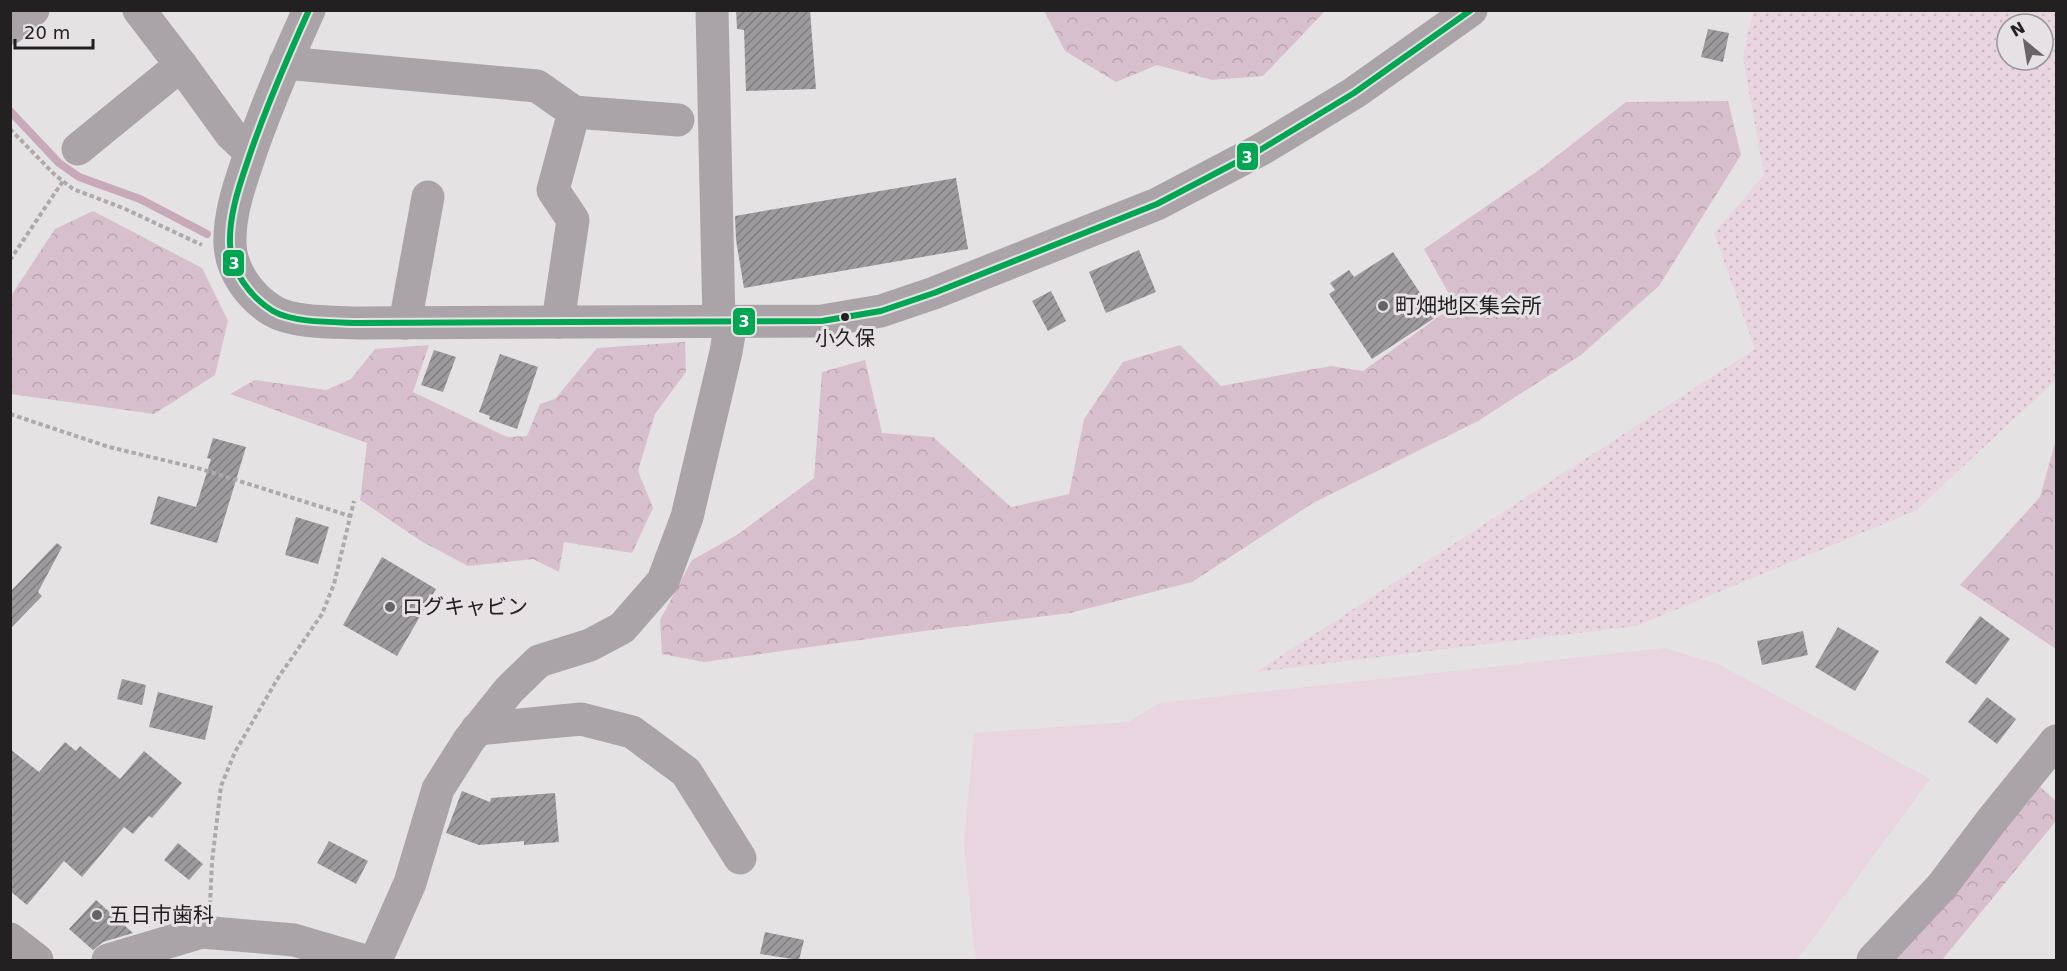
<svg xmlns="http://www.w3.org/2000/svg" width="2067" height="971" font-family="'DejaVu Sans','Noto Sans JP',sans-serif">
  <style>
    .grass { fill: url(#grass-dots); fill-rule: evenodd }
    .forest { fill: url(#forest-crowns) }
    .pitch { fill: #e8d5df }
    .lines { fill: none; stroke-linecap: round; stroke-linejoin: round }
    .stream { stroke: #c8a9b9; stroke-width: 8 }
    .building { fill: url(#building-hatch) }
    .path { stroke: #aea9ac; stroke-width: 4; stroke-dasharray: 4.5 3; stroke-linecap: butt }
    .minor { stroke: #aaa4a8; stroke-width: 33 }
    .highway { stroke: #a8a1a4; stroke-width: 33 }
    .bus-1-casing { stroke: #e6e1e4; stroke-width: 10 }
    .bus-1 { stroke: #00a651; stroke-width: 6 }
    .poi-dot { fill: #666465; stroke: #e6e1e4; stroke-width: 2 }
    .bus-dot { fill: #222021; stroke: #e6e1e4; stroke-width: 2 }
    .labels { text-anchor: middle; stroke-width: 6; stroke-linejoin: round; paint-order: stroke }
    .bus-label { font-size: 20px; fill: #222021; stroke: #e6e1e4 }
    .poi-label { font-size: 21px; fill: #222021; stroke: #e6e1e4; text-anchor: start }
    .line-badge { stroke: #e6e1e4; stroke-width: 2 }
    .badge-label { font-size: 16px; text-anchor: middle; font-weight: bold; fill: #fff }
  </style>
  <defs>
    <pattern id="grass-dots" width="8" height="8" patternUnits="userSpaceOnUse" patternTransform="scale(1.5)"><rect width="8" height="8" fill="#e8d5df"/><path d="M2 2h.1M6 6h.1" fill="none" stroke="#c7b7bf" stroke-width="1.8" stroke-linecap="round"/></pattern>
    <pattern id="forest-crowns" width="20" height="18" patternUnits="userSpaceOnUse" patternTransform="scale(1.5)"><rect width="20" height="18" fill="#d8bfcd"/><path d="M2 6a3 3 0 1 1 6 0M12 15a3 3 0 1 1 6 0" fill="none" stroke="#b9a4b0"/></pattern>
    <pattern id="building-hatch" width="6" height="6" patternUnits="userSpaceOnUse" patternTransform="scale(1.5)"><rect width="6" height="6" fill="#9c9a9c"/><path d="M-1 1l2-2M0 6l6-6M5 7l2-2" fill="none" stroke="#7f7d7f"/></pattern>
  </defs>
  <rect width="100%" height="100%" fill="#e5e2e4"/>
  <path class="grass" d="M 1753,11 L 2056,11 L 2056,380 L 1915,511 L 1636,626 L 1256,672 L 1755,349 L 1714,233 L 1764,175 L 1743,57 ZM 2007,24 L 2043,24 L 2043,60 L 2007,60 Z"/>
  <g class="forest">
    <polygon points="1044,11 1325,11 1263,76 1212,80 1157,65 1116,82 1065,51"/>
    <polygon points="1728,101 1741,155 1659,286 1581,355 1478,421 1313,503 1192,582 1070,613 924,631 704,662 662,654 660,620 692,560 737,535 814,478 822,372 865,360 882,433 933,437 1011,507 1069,494 1084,419 1123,362 1180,345 1221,386 1331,366 1363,371 1455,305 1424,249 1539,170 1626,102"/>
    <polygon points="93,211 202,268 228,321 215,375 154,414 11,394 11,296 55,229"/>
    <polygon points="685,342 686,372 655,414 638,471 653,508 632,553 564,542 559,572 533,559 468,566 421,541 360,500 367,443 230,394 255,380 326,390 351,379 375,349 429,345 413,392 507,437 527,436 540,404 555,399 597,348"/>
    <polygon points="2056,439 2056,649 1960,585 2040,497"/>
    <polygon points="2037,784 2056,801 2056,821 1942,960 1887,960"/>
  </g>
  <polygon class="pitch" points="1665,648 1720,665 1930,779 1797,960 977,960 974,948 964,842 974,733 1128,722 1160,703"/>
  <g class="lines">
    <polyline class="stream" points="10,111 59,163 79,177 140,199 207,234"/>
  </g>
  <g class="building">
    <polygon points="736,10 810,10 816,89 746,91 744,30 737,29"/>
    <polygon points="1708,29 1729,33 1723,62 1701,57"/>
    <polygon points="956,178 968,249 744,288 736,240 735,216"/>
    <polygon points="1139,250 1156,292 1106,313 1089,272"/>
    <polygon points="1393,252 1436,317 1372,359 1329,294 1335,290 1330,283 1349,270 1354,277"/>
    <polygon points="1051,291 1066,321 1048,331 1032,301"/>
    <polygon points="434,350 456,357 443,392 421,385"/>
    <polygon points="500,354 538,367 517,429 489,419 490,416 479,412"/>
    <polygon points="213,438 246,447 217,543 150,524 158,496 196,507 211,459 207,458"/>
    <polygon points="296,517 329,527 318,564 285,555"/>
    <polygon points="57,543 62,547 38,592 42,596 10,629 10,592"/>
    <polygon points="382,557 436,589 397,656 343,625"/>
    <polygon points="1980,616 2010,639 1976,685 1945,662"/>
    <polygon points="1838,627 1879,651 1855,691 1815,667"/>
    <polygon points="1803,631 1808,655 1762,665 1757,641"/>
    <polygon points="122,679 146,685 142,705 117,699"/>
    <polygon points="158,692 213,706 205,740 149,727"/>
    <polygon points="1987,697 2016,719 1997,744 1968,722"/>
    <polygon points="65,742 76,751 80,746 120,779 144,751 182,783 152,818 149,816 133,834 124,827 82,877 64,861 27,905 10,891 10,749 39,772"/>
    <polygon points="462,791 490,802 491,798 555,793 559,842 524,845 524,841 479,845 446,833"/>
    <polygon points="329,841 368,861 356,884 317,863"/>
    <polygon points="178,843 203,864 189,880 164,860"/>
    <polygon points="96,900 133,933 103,942 93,950 69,929"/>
    <polygon points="765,932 804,940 799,960 760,954"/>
  </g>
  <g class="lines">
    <g class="path">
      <polyline points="10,129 55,175 73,189 123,208 202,245"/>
      <polyline points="10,260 63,181"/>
      <polyline points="10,414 109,447 201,469 350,516"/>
      <polyline points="210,905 212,862 221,786 235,752 278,678 322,614 334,584 354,501"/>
    </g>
    <g class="minor">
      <polyline points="139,10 181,65 231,134 250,152"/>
      <path d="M 309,10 C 286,61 264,111 247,163 C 238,189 229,217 230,244 C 231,271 250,297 273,311 C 293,323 334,322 358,323 L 822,321 L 881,311 L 934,293 L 1157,204 L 1260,150 L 1354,93 L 1471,10"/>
      <polyline points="712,10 719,321"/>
      <polyline points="10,28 33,10"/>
      <polyline points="285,63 537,86 574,112 678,120"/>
      <polyline points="78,149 181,65"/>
      <polyline points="558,322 573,220 553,190 574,112"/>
      <polyline points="405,323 428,197"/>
      <polyline points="477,729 581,719 632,732 686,772 740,858"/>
      <polyline points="108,960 202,932 294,940 362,960"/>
      <polyline points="376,960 410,883 438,789 469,740 509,690 539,661 590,645 622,628 663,581 687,517 726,352 731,322"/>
      <polyline points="1873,960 1942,886 1992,820 2056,741"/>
    </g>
    <polyline class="highway" points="10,939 37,960"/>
    <g class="bus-1-casing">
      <path id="bus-1" d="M 309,10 C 286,61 264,111 247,163 C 238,189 229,217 230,244 C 231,271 250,297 273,311 C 293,323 334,322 358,323 L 822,321 L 881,311 L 934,293 L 1157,204 L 1260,150 L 1354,93 L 1471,10"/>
    </g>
    <use href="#bus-1" class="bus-1"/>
  </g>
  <g class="poi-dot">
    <circle cx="1383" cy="306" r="6"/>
    <circle cx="390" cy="607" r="6"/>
    <circle cx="97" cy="915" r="6"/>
  </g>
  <circle class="bus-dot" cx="845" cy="317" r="5"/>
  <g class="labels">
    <g class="bus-label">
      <text x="845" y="345">小久保</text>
    </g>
    <g class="poi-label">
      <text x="1395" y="313">町畑地区集会所</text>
      <text x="402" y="614">ログキャビン</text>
      <text x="109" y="922">五日市歯科</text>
    </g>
  </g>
  <g class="line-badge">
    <rect x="1236" y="142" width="23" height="29" rx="6" fill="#00a651"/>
    <rect x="222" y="249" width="23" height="28" rx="6" fill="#00a651"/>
    <rect x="732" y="307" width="24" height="29" rx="6" fill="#00a651"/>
  </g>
  <g class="badge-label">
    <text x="1247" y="163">3</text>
    <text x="234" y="269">3</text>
    <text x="744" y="327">3</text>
  </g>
  <rect width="2067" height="971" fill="none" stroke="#222021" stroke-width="24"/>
  <g transform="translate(2025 42) rotate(330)"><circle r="28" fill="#e6e1e4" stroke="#989496" stroke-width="1.5"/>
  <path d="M0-4.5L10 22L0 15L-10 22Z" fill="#666465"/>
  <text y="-9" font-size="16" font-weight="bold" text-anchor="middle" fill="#222021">N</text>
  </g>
  <path d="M15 39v9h78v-9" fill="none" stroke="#222021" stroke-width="3"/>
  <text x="24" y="39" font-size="18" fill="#222021" stroke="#e6e1e4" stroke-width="4.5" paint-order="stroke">20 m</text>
</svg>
